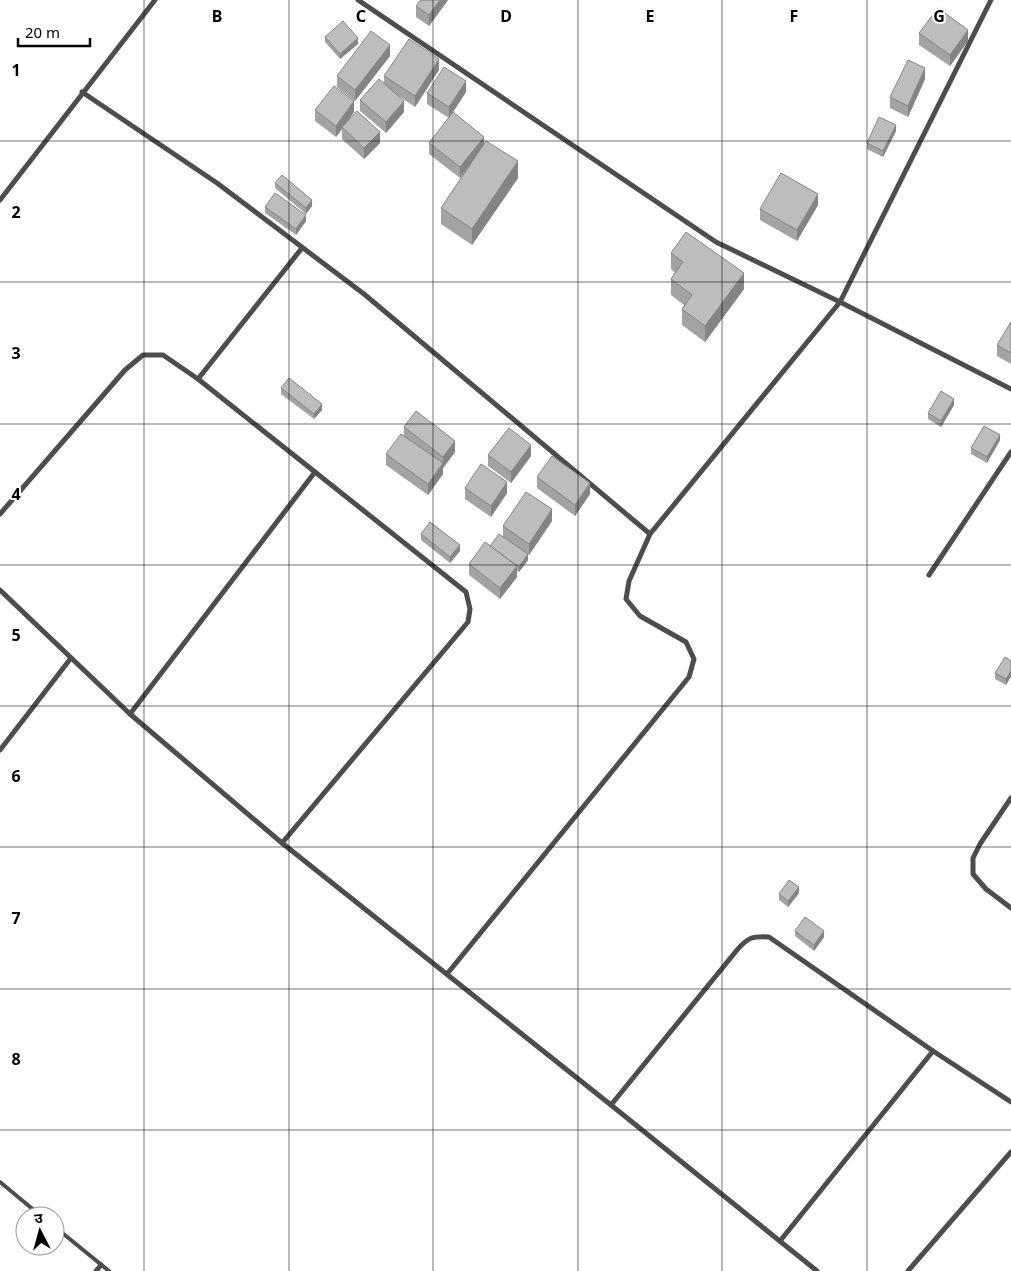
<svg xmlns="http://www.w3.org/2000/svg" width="1011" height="1271" font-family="'Noto Sans','Noto Sans Devanagari',sans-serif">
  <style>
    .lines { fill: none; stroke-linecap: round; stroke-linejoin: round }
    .lane { stroke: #4d4d4d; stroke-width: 4 }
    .street { stroke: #4d4d4d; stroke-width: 5 }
    .wall { fill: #a3a3a3 }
    .shaded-wall { fill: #848484 }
    .building { fill: #bdbdbd; stroke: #848484 }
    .grid { fill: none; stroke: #000; stroke-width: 1; stroke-opacity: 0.55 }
    .grid-label { font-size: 16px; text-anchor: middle; font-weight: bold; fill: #000; stroke: #fff; stroke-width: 4; stroke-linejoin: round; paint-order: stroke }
  </style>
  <rect width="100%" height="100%" fill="#fff"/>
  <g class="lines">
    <g class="lane">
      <polyline points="0,1182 41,1216"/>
      <polyline points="55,1227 109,1271"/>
    </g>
    <g class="street">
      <polyline points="358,0 716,242 840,302 1011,389"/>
      <polyline points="82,92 217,183 364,294 650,534"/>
      <polyline points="0,200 155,0"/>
      <polyline points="198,379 302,248"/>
      <polyline points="0,514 125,370 143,355 163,355 198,379 466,592 470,609 468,622 282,843"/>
      <polyline points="929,575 1011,452"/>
      <polyline points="0,590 130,714 282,843 611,1105 817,1271"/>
      <polyline points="130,714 315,472"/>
      <polyline points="0,750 71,658"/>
      <polyline points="1011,798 980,844 973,858 973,874 986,889 1011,908"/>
      <polyline points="447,974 689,677 694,659 686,642 640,616 626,599 629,581 650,534 840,302 991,0"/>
      <path d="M 611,1105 L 737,950 C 748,937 753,936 769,937 L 933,1051 L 1011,1102"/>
      <polyline points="780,1241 933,1051"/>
      <polyline points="96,1271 101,1265"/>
      <polyline points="908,1271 1011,1152"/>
    </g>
  </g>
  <g class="wall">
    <polygon points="448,0 429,26 416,17 416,6"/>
    <polygon points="919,33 968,41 950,66 919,45"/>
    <polygon points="325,37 358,44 340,59 325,42"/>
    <polygon points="390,56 355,101 337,87 337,76"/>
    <polygon points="439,70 415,107 399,96 404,112 386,133 360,111 360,100 384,84 384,76"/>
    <polygon points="925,79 908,117 890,108 890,97"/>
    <polygon points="466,92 449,118 427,104 427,93"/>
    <polygon points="315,110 354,112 349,119 380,143 364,159 342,139 342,129 336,137 315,121"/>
    <polygon points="896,131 883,157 867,149 867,143"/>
    <polygon points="429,143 484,144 518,178 472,245 441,224 441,208 468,168 460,178 429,154"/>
    <polygon points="275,183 312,206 306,214 275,188"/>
    <polygon points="818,205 797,241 760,220 760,209"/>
    <polygon points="265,207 306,221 296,235 265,213"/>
    <polygon points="671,253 744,289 705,342 682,325 682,309 684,305 671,295 671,279 675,273 671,269"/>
    <polygon points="1011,322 1011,364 997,356 997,345"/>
    <polygon points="281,388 322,410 314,419 281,394"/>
    <polygon points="954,405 941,427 928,419 928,413"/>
    <polygon points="404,427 455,452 443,468 443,474 428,495 386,465 386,454 404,436"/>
    <polygon points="1000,440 987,463 971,454 971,448"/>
    <polygon points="488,455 531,456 511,483 488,466"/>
    <polygon points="537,477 590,494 575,516 537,488"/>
    <polygon points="465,488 507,493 491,517 465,499"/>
    <polygon points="552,521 529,555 521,550 528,560 519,572 517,571 517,577 500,599 469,575 469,564 490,546 503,537 503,526"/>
    <polygon points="421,534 460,551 450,563 421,540"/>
    <polygon points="1011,661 1011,676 1006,685 995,679 995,673"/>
    <polygon points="799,893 788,907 779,900 779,894"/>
    <polygon points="795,931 824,937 814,951 795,936"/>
  </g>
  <g class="shaded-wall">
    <polygon points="440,0 448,0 429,26 429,15"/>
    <polygon points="968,30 968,41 950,66 950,55"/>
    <polygon points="358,38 358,44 340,59 340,54"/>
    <polygon points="390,45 390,56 355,101 355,90"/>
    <polygon points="439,59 439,70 415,107 415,96"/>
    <polygon points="925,68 925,79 908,117 908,106"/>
    <polygon points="466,81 466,92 449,118 449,107"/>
    <polygon points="354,101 354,112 343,128 342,127 342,129 336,137 336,126"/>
    <polygon points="404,101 404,112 386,133 386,122"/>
    <polygon points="896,125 896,131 883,157 883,151"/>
    <polygon points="380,132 380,143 364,159 364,148"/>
    <polygon points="484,137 484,148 460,178 460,167"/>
    <polygon points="518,161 518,178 472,245 472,229"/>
    <polygon points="818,194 818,205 797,241 797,230"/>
    <polygon points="312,200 312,206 306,214 306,208"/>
    <polygon points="306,215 306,221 296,235 296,229"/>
    <polygon points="744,273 744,289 705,342 705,326"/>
    <polygon points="954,399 954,405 941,427 941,421"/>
    <polygon points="322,404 322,410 314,419 314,414"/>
    <polygon points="1000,435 1000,440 987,463 987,457"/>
    <polygon points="455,441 455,452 443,468 443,457"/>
    <polygon points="531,445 531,456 511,483 511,472"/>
    <polygon points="443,463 443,474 428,495 428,484"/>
    <polygon points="507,482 507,493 491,517 491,506"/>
    <polygon points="590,483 590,494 575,516 575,505"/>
    <polygon points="552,509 552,521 529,555 529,544"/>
    <polygon points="460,545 460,551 450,563 450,557"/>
    <polygon points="528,554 528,560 519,572 519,567"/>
    <polygon points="517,566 517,577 500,599 500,588"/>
    <polygon points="1011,671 1011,676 1006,685 1006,679"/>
    <polygon points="799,887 799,893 788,907 788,901"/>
    <polygon points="824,931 824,937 814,951 814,945"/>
  </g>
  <g class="building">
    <polygon points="421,0 440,0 429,15 416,6"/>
    <polygon points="938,8 968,30 950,55 919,33"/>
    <polygon points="343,21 358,38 340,54 325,37"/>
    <polygon points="371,31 390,45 355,90 337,76"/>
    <polygon points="409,39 439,59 415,96 384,76"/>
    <polygon points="908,60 925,68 908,106 890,97"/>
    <polygon points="444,67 466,81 449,107 427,93"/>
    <polygon points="379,79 404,101 386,122 360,100"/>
    <polygon points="334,86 354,101 336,126 315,110"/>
    <polygon points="357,111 380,132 364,148 342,127"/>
    <polygon points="453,112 484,137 460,167 429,143"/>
    <polygon points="879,117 896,125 883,151 867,143"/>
    <polygon points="486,141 518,161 472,229 441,208"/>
    <polygon points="781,173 818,194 797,230 760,209"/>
    <polygon points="282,175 312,200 306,208 275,183"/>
    <polygon points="275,193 306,215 296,229 265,207"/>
    <polygon points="686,232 744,273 705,326 682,309 692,295 671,279 683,262 671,253"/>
    <polygon points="1011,322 1011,353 997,345"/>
    <polygon points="289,378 322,404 314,414 281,388"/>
    <polygon points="941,391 954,399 941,421 928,413"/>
    <polygon points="416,411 455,441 443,457 404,427"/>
    <polygon points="984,426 1000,435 987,457 971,448"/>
    <polygon points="509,428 531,445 511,472 488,455"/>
    <polygon points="401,434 443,463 428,484 386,454"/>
    <polygon points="552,456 590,483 575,505 537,477"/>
    <polygon points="481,464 507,482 491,506 465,488"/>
    <polygon points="526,492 552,509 529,544 503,526"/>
    <polygon points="430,522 460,545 450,557 421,534"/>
    <polygon points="499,534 528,554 519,567 490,546"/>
    <polygon points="485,542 517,566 500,588 469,564"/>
    <polygon points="1005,657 1011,661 1011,671 1006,679 995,673"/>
    <polygon points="789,880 799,887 788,901 779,894"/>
    <polygon points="805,917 824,931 814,945 795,931"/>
  </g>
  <path class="grid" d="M 144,0 L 144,1271M 289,0 L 289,1271M 433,0 L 433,1271M 578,0 L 578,1271M 722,0 L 722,1271M 867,0 L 867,1271M 0,141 L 1011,141M 0,282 L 1011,282M 0,424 L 1011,424M 0,565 L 1011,565M 0,706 L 1011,706M 0,847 L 1011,847M 0,989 L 1011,989M 0,1130 L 1011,1130"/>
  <g class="grid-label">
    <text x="217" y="22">B</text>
    <text x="361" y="22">C</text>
    <text x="506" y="22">D</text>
    <text x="650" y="22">E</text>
    <text x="794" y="22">F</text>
    <text x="939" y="22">G</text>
    <text x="16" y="76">1</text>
    <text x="16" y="218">2</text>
    <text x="16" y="359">3</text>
    <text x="16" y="500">4</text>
    <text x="16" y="641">5</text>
    <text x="16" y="782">6</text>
    <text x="16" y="924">7</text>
    <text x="16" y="1065">8</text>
  </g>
  <g transform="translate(40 1231) rotate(354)"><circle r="24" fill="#ffffff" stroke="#999999"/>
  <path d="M0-4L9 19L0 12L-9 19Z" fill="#000000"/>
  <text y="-8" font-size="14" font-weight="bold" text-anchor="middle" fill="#000000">उ</text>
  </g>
  <path d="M18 38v8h72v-8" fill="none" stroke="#000000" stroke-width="2.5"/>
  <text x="25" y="38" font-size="15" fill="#000000" stroke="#ffffff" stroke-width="4" paint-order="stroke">20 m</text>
</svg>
